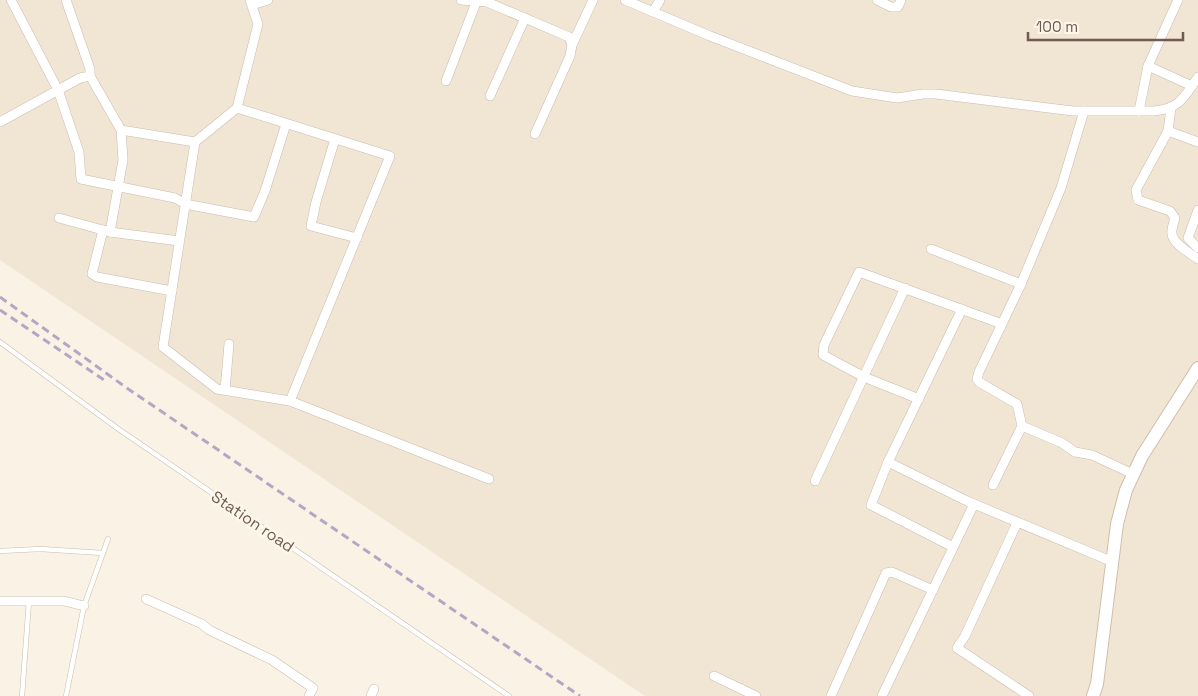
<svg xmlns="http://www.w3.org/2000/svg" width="1198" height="696" font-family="'Space Grotesk',sans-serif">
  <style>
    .residential { fill: #f1e5d4 }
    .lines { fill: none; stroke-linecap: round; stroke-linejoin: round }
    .lane-casing { stroke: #cbbbad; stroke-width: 5.5 }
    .street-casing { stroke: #cbbbad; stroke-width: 10 }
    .secondary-casing { stroke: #cfbdad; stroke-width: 14 }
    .lane { stroke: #fff; stroke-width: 4.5 }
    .street { stroke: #fff; stroke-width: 9 }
    .secondary { stroke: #fff; stroke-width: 12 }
    .rail { stroke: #b6a5c3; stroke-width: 3; stroke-dasharray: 8 5; stroke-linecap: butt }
    .labels { text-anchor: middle; stroke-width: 5; stroke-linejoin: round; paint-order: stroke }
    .street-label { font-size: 16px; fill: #715b4d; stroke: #fdf7eb }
  </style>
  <rect width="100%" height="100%" fill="#faf3e5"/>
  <polygon class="residential" points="0,0 1198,0 1198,696 645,696 0,260"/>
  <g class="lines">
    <g class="lane-casing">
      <g id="lane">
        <polyline points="0,342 117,428 509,696"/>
        <polyline points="0,551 40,549 103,553"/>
        <polyline points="22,696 29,601"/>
        <polyline points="66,696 84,606 108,539"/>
      </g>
    </g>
    <g class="street-casing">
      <g id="street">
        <polyline points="11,0 58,90 79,152 81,179 175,198 185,204 254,217 265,191 286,124"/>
        <polyline points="250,0 258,24 237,108 390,156 290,401"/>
        <polyline points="461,0 487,2 569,37 572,45 570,56 535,134"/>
        <path d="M 625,0 L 710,36 L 852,91 L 897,98 L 923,94 L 936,94 L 1073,111 L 1153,111 C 1180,109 1184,97 1198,77"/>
        <polyline points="877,0 891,7 898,7 901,0"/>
        <polyline points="252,5 268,0"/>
        <polyline points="653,12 660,0"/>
        <polyline points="572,45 593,0"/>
        <polyline points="1148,66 1192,86"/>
        <polyline points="90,76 121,130 123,160 110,232"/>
        <polyline points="446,81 477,0"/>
        <polyline points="490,96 525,18"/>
        <polyline points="237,108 195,142 163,347 217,389 290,401 489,479"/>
        <polyline points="1171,108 1168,131 1198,142"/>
        <polyline points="1139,111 1148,66 1178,0"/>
        <polyline points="0,122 80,78 90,76 90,69 66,0"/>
        <polyline points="121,130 195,142"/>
        <path d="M 1168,131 L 1136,190 L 1138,200 L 1170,211 L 1175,218 C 1174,222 1171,229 1172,234 C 1173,244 1190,253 1198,259"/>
        <polyline points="335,139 316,202 311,226 357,238"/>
        <polyline points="1198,210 1188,238 1198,248"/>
        <polyline points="59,218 110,232 179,241"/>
        <polyline points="103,230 92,274 97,277 172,291"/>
        <polyline points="931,249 1021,284"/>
        <polyline points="225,390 229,344"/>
        <polyline points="919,399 864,377 823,355 824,345 859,272 1002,324"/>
        <polyline points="1022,426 1062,443 1075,452 1092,455 1133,474"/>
        <polyline points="888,462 967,501 1113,562"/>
        <polyline points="815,481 905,288"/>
        <polyline points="993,485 1022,426 1017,404 979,382 977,379 979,372 1021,284 1061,188 1084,111"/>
        <polyline points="1017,523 965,636 957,648 1029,696"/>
        <polyline points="953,547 871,505 888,462 962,309"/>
        <polyline points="146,599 202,624 209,630 272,660 313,688 309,696"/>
        <polyline points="0,601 64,601 84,606"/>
        <polyline points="714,676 756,696"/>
        <polyline points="371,696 374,689"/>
        <polyline points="831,696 886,573 892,572 933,590"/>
        <polyline points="882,696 974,504"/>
      </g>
    </g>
    <g class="secondary-casing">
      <polyline id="secondary" points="1093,696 1097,684 1117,524 1126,490 1142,456 1198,368"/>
    </g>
    <use href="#lane" class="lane"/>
    <use href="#street" class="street"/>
    <use href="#secondary" class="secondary"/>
    <g class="rail">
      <polyline points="0,297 124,386 580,696"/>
      <polyline points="0,310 107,382"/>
    </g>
  </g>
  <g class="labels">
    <g class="street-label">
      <text transform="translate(253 521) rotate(34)" y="6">Station road</text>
    </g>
  </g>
  <path d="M1028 32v8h155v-8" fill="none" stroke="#715b4d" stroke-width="2.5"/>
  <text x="1036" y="32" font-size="15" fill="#715b4d" stroke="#fdf7eb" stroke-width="4" paint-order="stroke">100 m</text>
</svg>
